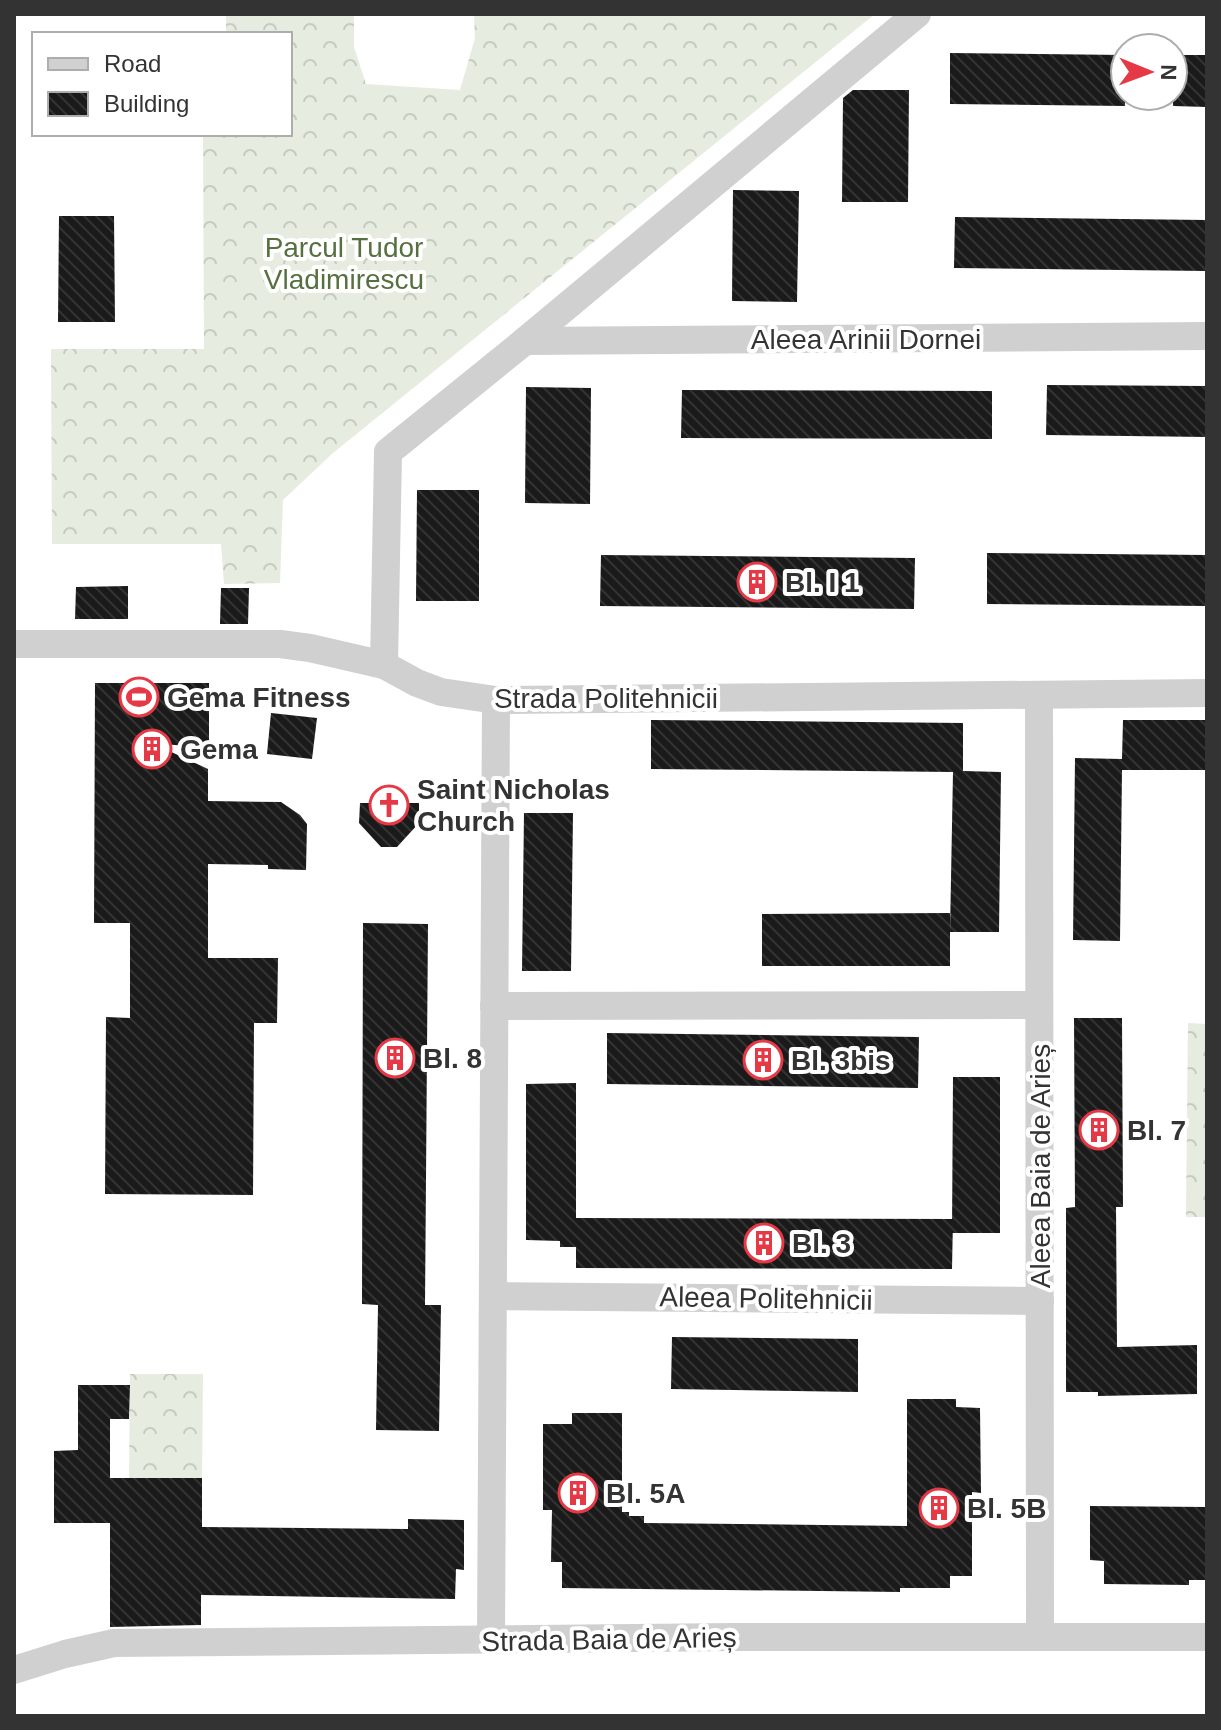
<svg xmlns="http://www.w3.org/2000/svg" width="1221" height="1730" font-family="Arial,sans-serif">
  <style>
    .forest { fill: url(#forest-crowns) }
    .building { fill: url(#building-back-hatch) }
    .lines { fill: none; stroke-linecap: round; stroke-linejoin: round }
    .street { stroke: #d0d0d0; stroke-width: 28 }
    .labels { text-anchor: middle; stroke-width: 8; stroke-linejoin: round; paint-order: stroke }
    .park-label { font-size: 28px; fill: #56703f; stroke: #fff }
    .street-label { font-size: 28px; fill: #333; stroke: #fff }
    .poi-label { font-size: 28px; font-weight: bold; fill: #333; stroke: #fff; text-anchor: start }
  </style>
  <defs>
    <pattern id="forest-crowns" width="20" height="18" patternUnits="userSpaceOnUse" patternTransform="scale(2)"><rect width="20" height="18" fill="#e6ecdf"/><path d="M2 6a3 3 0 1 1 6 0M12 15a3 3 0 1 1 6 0" fill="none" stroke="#c6cbc0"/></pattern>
    <pattern id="building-back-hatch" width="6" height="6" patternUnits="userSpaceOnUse" patternTransform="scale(2)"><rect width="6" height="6" fill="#1a1a1a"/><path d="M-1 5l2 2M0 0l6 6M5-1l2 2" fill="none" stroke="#333"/></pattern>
  </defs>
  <rect width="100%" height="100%" fill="#fff"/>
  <g class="forest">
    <polygon points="226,14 354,14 354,47 366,84 460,90 475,38 474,14 875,14 333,453 283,500 280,583 224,584 221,544 52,544 51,349 204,349 203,134 290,134 290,34 226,34"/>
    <polygon points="1188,1023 1207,1024 1207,1217 1186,1217"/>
    <polygon points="130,1374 203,1374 202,1478 129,1478"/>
  </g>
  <g class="building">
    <polygon points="950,53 1125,55 1125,106 950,104"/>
    <polygon points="1173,55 1207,55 1207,107 1173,106"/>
    <polygon points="853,90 909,90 908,202 842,202 843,98"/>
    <polygon points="733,190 799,191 797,302 732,301"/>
    <polygon points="59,216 114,216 115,322 58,322"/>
    <polygon points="955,217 1207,220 1207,271 954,268"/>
    <polygon points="1047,385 1207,386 1207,437 1046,435"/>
    <polygon points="526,387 591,388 590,504 525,503"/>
    <polygon points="682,390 992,391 992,439 681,438"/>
    <polygon points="417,490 479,490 479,601 416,601"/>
    <polygon points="987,553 1207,555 1207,606 987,604"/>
    <polygon points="601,555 915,558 914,609 600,606"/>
    <polygon points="128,586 128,619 75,619 76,587"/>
    <polygon points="221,588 249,588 248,624 220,624"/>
    <polygon points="95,683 209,683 209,748 152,743 208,769 208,801 281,802 300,815 307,824 306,870 268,869 268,865 208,864 208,958 278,958 277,1023 254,1023 253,1195 105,1194 106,1017 130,1018 130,923 94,923"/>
    <polygon points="271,713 317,718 312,759 267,754"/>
    <polygon points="651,720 963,723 963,771 1001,772 999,932 950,932 953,772 651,769"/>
    <polygon points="1123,720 1207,720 1207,770 1122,770 1120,941 1073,940 1075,758 1122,759"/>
    <polygon points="360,803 419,803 419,823 397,847 381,847 359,823"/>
    <polygon points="524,813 573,813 571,971 522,971"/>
    <polygon points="950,913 950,966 762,966 762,914"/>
    <polygon points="363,923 428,924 425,1305 441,1305 439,1431 376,1430 378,1305 362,1304"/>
    <polygon points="1074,1018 1122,1018 1123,1207 1116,1207 1117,1347 1197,1345 1197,1394 1098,1396 1098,1392 1066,1392 1066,1208 1075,1207"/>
    <polygon points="607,1033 919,1037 918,1088 607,1084"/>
    <polygon points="953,1077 1000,1077 1000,1233 952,1233"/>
    <polygon points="576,1083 576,1218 953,1219 952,1269 576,1268 576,1247 560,1247 560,1241 526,1240 526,1084"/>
    <polygon points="672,1337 858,1339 858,1392 671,1389"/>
    <polygon points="78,1385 130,1385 129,1419 110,1419 110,1478 202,1478 202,1527 408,1529 408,1519 464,1520 464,1570 456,1569 455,1599 201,1595 201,1625 110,1627 110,1523 54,1523 54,1451 78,1450"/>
    <polygon points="907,1399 956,1399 956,1407 980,1408 981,1493 972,1492 972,1576 950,1576 950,1588 900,1588 900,1592 562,1588 562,1562 551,1562 552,1510 543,1510 543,1424 572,1424 572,1413 622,1413 622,1512 629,1512 629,1516 644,1516 644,1523 907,1526"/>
    <polygon points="1090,1506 1207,1507 1207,1580 1189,1580 1189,1585 1104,1584 1104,1561 1090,1560"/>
  </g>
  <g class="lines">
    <g class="street">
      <polyline points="525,341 1207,336"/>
      <polyline points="14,644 280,644 310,648 384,665 417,683 441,692 496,700 1207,693"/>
      <polyline points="384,665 388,452 525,341 917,14"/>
      <polyline points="1039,695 1040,1637"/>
      <polyline points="494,1006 1039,1005"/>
      <polyline points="493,1296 1040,1301"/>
      <polyline points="491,1640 496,700"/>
      <polyline points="14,1670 65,1654 114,1643 735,1637 1207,1637"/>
    </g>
  </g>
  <defs>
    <g id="building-ring" transform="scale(2)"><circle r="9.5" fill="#fff" stroke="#e63946" stroke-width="1.5"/><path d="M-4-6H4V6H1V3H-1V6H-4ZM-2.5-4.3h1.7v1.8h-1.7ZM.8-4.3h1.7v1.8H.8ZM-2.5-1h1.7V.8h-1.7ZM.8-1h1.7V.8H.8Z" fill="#e63946"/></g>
    <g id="stadium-ring" transform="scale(2)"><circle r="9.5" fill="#fff" stroke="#e63946" stroke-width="1.5"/><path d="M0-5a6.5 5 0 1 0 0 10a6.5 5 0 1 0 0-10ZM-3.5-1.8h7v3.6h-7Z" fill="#e63946"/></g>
    <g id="church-ring" transform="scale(2)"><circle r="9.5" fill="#fff" stroke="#e63946" stroke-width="1.5"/><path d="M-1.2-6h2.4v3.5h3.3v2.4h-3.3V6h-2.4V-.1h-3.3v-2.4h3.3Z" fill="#e63946"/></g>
  </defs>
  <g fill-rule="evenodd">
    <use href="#building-ring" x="757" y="582"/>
    <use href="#stadium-ring" x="139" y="697"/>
    <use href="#building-ring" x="152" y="749"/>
    <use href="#church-ring" x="389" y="805"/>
    <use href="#building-ring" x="395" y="1058"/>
    <use href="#building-ring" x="763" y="1060"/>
    <use href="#building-ring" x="1099" y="1130"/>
    <use href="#building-ring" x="764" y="1243"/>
    <use href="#building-ring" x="578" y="1493"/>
    <use href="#building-ring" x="939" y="1508"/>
  </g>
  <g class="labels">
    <g class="park-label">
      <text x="344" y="257">Parcul Tudor<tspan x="344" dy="32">Vladimirescu</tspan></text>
    </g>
    <g class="street-label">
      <text x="866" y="349">Aleea Arinii Dornei</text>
      <text x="606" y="708">Strada Politehnicii</text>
      <text transform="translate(1040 1166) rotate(-90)" y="10">Aleea Baia de Arieș</text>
      <text transform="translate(766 1298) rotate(1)" y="10">Aleea Politehnicii</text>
      <text transform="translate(609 1639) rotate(-1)" y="10">Strada Baia de Arieș</text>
    </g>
    <g class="poi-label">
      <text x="785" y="592">Bl. I 1</text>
      <text x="167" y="707">Gema Fitness</text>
      <text x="180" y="759">Gema</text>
      <text x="417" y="799">Saint Nicholas<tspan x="417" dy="32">Church</tspan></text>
      <text x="423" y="1068">Bl. 8</text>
      <text x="791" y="1070">Bl. 3bis</text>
      <text x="1127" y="1140">Bl. 7</text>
      <text x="792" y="1253">Bl. 3</text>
      <text x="606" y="1503">Bl. 5A</text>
      <text x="967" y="1518">Bl. 5B</text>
    </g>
  </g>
  <rect width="1221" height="1730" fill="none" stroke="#333333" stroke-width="32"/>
  <rect x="32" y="32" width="260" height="104" fill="#ffffff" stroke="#adadad" stroke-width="2"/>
  <rect x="48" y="58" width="40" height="12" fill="#d0d0d0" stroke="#adadad" stroke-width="2"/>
  <text x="104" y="72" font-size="24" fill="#333333">Road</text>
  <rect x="48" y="92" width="40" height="24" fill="url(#building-back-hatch)" stroke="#adadad" stroke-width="2"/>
  <text x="104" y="112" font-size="24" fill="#333333">Building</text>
  <g transform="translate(1149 72) rotate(91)"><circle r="38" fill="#ffffff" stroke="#adadad" stroke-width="2"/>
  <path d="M0-6L14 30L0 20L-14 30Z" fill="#e63946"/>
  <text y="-12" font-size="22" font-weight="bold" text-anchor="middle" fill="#333333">N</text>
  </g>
</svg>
